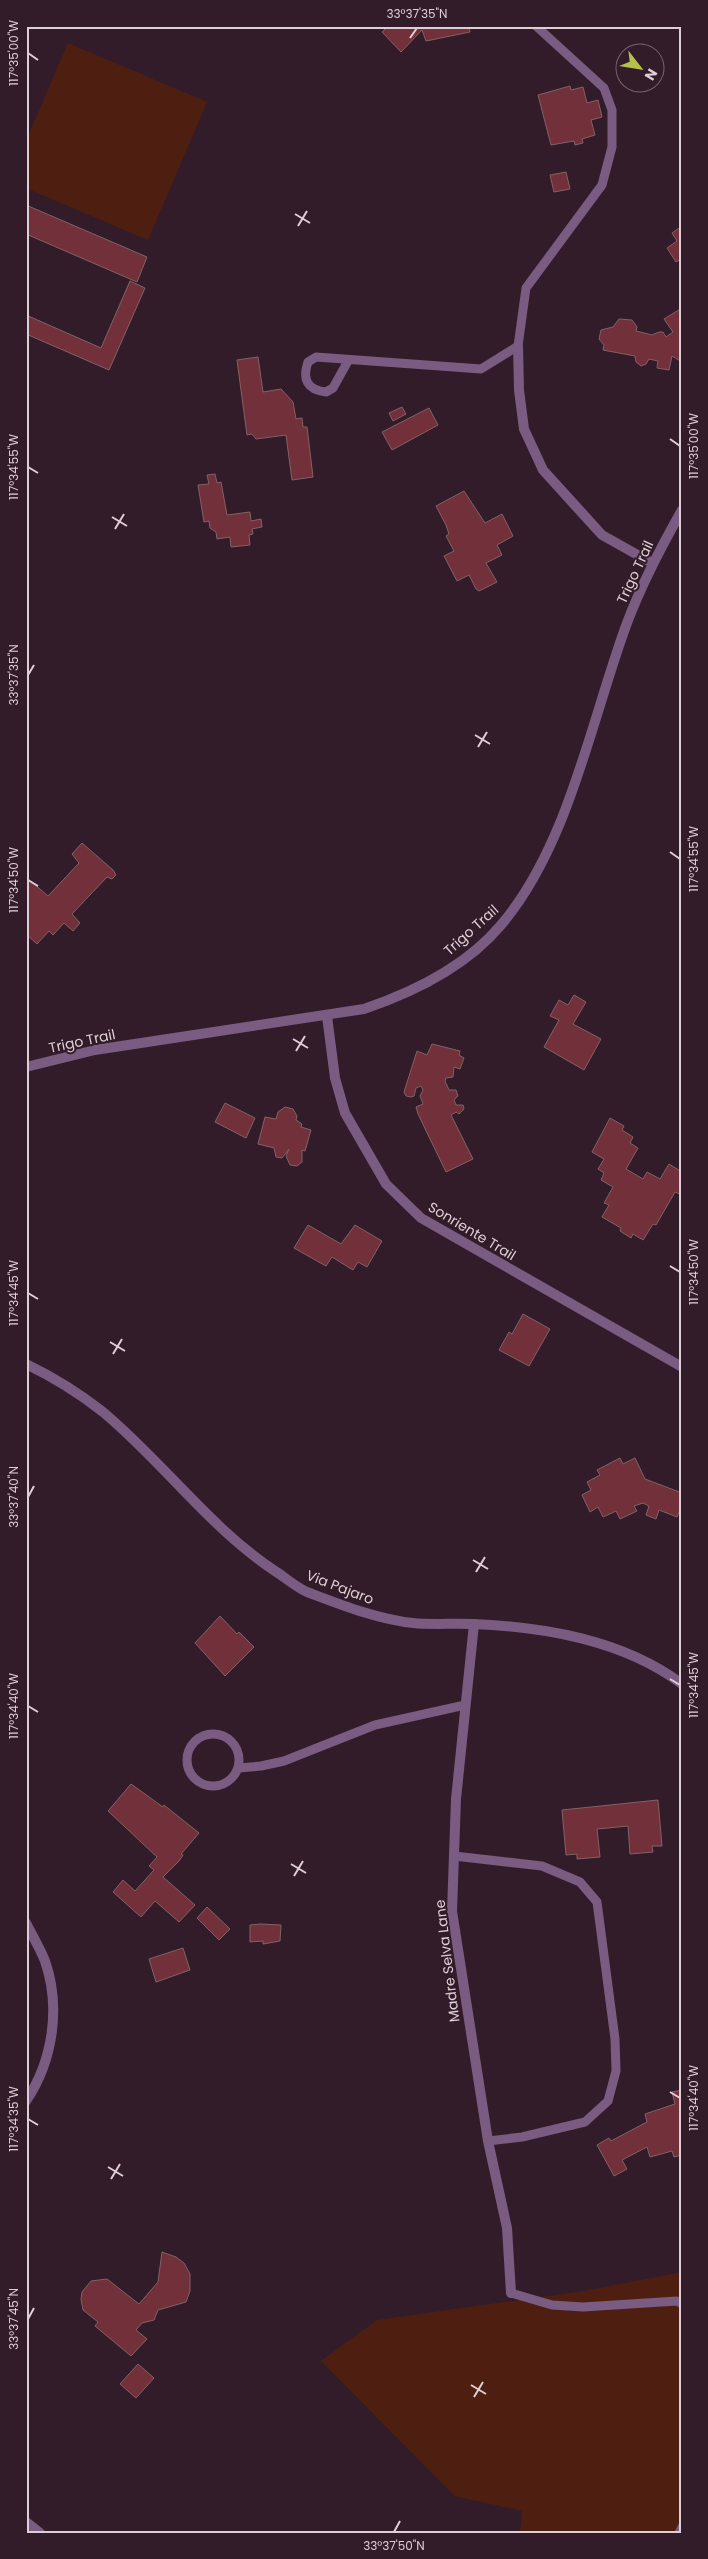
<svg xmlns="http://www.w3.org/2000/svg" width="708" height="2559" font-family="Poppins,sans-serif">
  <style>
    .green { fill: #4e1f11 }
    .building { fill: #72303b; stroke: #816265 }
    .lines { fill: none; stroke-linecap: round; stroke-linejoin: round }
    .service { stroke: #7a5b81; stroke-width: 9 }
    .minor { stroke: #7a5b81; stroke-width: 10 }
    .ticks { fill: none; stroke: #deced6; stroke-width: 2 }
    .labels { text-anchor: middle; stroke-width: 4; stroke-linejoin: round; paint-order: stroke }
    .street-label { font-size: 14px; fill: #deced6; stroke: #331c29 }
    .neatline { fill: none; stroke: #deced6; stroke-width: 2 }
    .ticks-label { font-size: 12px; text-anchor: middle; fill: #deced6 }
  </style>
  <rect width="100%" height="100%" fill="#331c29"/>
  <g class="green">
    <polygon points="68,43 207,102 148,240 26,188 26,141"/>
    <polygon points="682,2272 682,2533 520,2533 522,2511 455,2496 321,2361 377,2320 584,2291"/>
  </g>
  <g class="building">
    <polygon points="388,26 469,26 470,32 426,41 422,30 401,52 382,32"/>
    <polygon points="570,86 571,90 583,87 587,103 598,100 602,117 591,120 595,135 582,139 583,143 575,145 574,141 551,145 538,95"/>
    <polygon points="566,172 570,189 554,192 550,175"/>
    <polygon points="26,205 147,257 137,282 26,234"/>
    <polygon points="682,226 682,261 681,259 676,262 667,248 677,241 672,233"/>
    <polygon points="130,281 145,288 109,370 26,334 26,315 101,348"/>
    <polygon points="682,308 682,362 672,356 669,370 657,368 658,361 649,359 646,364 641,366 636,362 635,356 603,350 604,345 599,339 601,330 613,327 619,319 632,320 637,327 636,331 652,335 659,332 663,332 666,337 673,332 664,319"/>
    <polygon points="258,357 263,392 281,389 293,402 296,419 302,418 303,427 307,427 313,477 292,480 286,435 256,439 252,434 247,435 237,360"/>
    <polygon points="402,407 406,414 393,421 389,413"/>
    <polygon points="429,408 438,425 392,450 382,432"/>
    <polygon points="215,474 217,483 221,482 227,515 250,512 251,521 261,519 262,527 252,529 253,534 249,535 250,545 231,547 230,537 217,539 216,532 210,528 209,521 204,522 198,485 209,484 207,475"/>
    <polygon points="464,491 485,523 502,514 513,536 497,545 502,555 486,563 497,582 479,591 476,589 469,575 457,581 444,556 454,551 446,536 449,534 446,525 436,506"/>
    <polygon points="82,843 113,870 116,875 112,879 107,877 72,914 80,923 73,931 64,923 53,935 49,931 37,944 26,934 26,877 48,896 79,863 72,854"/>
    <polygon points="574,995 586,1002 573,1024 601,1039 584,1070 544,1047 559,1020 550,1016 559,1000 568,1005"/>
    <polygon points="432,1044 460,1051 459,1055 464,1058 460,1069 454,1067 453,1077 446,1078 445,1081 449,1090 456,1090 458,1096 454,1100 456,1105 463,1105 464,1109 459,1114 456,1112 451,1115 473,1159 446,1172 418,1114 416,1107 423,1104 420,1096 423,1090 421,1086 416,1088 414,1096 411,1097 406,1096 404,1092 417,1051 427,1055"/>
    <polygon points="225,1103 255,1118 246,1138 215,1122"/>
    <polygon points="285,1107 293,1109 297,1116 296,1120 302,1124 301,1127 311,1130 305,1151 302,1150 302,1162 297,1166 290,1165 286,1156 289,1149 282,1158 276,1157 274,1148 258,1144 265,1117 276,1119 278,1112"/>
    <polygon points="610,1118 624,1126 622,1130 633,1137 630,1143 638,1148 626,1169 643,1179 647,1172 660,1179 669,1164 682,1172 682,1195 675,1192 656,1225 653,1224 643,1240 633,1234 631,1238 620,1231 621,1228 602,1217 609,1205 604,1203 613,1187 601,1180 604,1173 598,1169 604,1159 592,1152"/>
    <polygon points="308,1225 341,1244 355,1225 382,1241 367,1267 358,1262 353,1270 332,1257 326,1266 294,1248"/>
    <polygon points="523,1314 550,1329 529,1366 499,1350 509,1332 512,1334"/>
    <polygon points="620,1458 623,1464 635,1458 645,1479 682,1493 682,1505 677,1517 659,1510 656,1519 646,1515 649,1506 643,1503 634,1506 637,1511 620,1519 616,1511 603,1517 598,1507 590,1512 582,1495 591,1490 587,1482 600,1475 597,1470"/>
    <polygon points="220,1616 237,1634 239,1632 254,1647 225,1676 195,1643"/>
    <polygon points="131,1784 163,1807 164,1805 199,1833 181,1854 183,1855 179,1861 163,1877 195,1905 179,1922 155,1901 141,1917 113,1892 123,1880 135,1891 154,1870 149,1866 157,1857 108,1811"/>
    <polygon points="658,1800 662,1846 652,1846 653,1852 630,1854 628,1826 597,1829 600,1857 577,1859 577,1854 566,1855 562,1810"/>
    <polygon points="207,1907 230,1929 219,1940 197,1918"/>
    <polygon points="260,1924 281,1925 280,1941 263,1944 263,1941 250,1942 250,1925"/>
    <polygon points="183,1948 190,1970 156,1982 149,1959"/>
    <polygon points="682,2090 682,2155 674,2157 672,2151 650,2157 647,2147 622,2160 627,2169 614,2176 597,2145 609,2138 611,2141 647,2122 645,2114 675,2104 672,2092"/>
    <polygon points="162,2252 176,2257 184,2263 190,2274 190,2291 186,2302 158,2310 154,2320 142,2323 136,2330 147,2339 131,2356 95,2326 98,2322 83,2310 81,2299 82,2292 91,2281 107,2279 139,2304 158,2282"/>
    <polygon points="138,2364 154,2378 136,2398 120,2384"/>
  </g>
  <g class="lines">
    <g class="service">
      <path d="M 348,361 L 333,388 L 326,392 C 307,390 302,379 308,362 L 316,357 L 481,369 L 518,346 L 526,288 L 602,185 L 612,147 L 612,110 L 604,88 L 536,26"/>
      <circle cx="213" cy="1760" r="26"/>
      <polyline points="239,1768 261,1766 284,1761 375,1725 465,1705"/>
      <polyline points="454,1856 542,1866 580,1882 597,1902 615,2039 616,2071 608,2101 585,2122 522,2137 488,2141"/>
      <polyline points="511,2293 552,2305 583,2307 677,2301 682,2304"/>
      <polyline points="679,2533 682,2527"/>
    </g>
    <g class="minor">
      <polyline points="518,346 519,390 524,429 543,470 602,535 652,563"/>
      <polyline points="327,1016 335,1078 345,1113 386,1184 421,1218 682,1367"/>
      <path d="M 26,1067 L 95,1050 L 364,1009 C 414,992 466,967 501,925 C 569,845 591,720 627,623 C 642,583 661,547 682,510"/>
      <path d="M 26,1364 C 53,1377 79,1393 103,1412 C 164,1463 209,1527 275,1571 C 286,1578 296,1587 307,1592 C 339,1604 379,1620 413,1623 C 433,1625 453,1623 473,1624 C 545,1627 623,1640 682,1684"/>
      <polyline points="474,1624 456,1799 452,1911 488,2141 507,2228 511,2293"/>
      <path d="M 26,1923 C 32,1935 40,1948 45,1961 C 61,2007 53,2061 26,2101"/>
      <polyline points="26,2522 40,2533"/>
    </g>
  </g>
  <path class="ticks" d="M 410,38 L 417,28M 28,53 L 38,60M 295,214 L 310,223M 298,226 L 307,211M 670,439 L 680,446M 28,467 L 38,473M 112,517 L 127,526M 115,529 L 124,514M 28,675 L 34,665M 475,735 L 490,744M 478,747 L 487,732M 670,852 L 680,859M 28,880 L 38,886M 293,1039 L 308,1048M 296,1051 L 305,1036M 670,1266 L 680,1272M 28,1293 L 38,1299M 110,1342 L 125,1351M 113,1354 L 122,1339M 28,1497 L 34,1486M 473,1560 L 488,1569M 476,1572 L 485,1557M 670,1679 L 680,1685M 28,1706 L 38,1712M 291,1864 L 306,1873M 294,1876 L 303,1861M 670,2092 L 680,2098M 28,2119 L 38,2125M 108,2167 L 123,2176M 111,2179 L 120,2164M 28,2319 L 34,2308M 471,2385 L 486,2394M 474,2397 L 483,2382M 394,2532 L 400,2521"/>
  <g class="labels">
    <g class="street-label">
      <text transform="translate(635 572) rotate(-65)" y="5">Trigo Trail</text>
      <text transform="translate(471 930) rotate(-42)" y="5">Trigo Trail</text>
      <text transform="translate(82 1041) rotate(-12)" y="5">Trigo Trail</text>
      <text transform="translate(472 1231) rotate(31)" y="5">Sonriente Trail</text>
      <text transform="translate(340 1587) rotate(21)" y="5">Via Pajaro</text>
      <text transform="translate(447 1961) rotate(-97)" y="5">Madre Selva Lane</text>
    </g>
  </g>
  <rect width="708" height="2559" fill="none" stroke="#331c29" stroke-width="55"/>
  <g transform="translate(640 68) rotate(121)"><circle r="24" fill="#331c29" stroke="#77636e"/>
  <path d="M0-4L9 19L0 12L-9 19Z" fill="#b5c24a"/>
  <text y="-8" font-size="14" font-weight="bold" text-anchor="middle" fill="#deced6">N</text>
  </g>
  <rect x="28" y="28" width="652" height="2504" class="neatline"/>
  <g class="ticks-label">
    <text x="417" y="18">33°37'35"N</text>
    <text transform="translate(14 53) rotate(-90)" y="4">117°35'00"W</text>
    <text transform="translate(694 446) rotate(-90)" y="4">117°35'00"W</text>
    <text transform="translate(14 467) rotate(-90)" y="4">117°34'55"W</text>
    <text transform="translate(14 675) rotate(-90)" y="4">33°37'35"N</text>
    <text transform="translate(694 859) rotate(-90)" y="4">117°34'55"W</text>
    <text transform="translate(14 880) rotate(-90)" y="4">117°34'50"W</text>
    <text transform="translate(694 1272) rotate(-90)" y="4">117°34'50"W</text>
    <text transform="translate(14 1293) rotate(-90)" y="4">117°34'45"W</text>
    <text transform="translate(14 1497) rotate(-90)" y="4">33°37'40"N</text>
    <text transform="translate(694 1685) rotate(-90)" y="4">117°34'45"W</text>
    <text transform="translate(14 1706) rotate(-90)" y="4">117°34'40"W</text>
    <text transform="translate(694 2098) rotate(-90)" y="4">117°34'40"W</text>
    <text transform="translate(14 2119) rotate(-90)" y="4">117°34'35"W</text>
    <text transform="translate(14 2319) rotate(-90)" y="4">33°37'45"N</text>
    <text x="394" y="2550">33°37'50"N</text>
  </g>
</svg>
